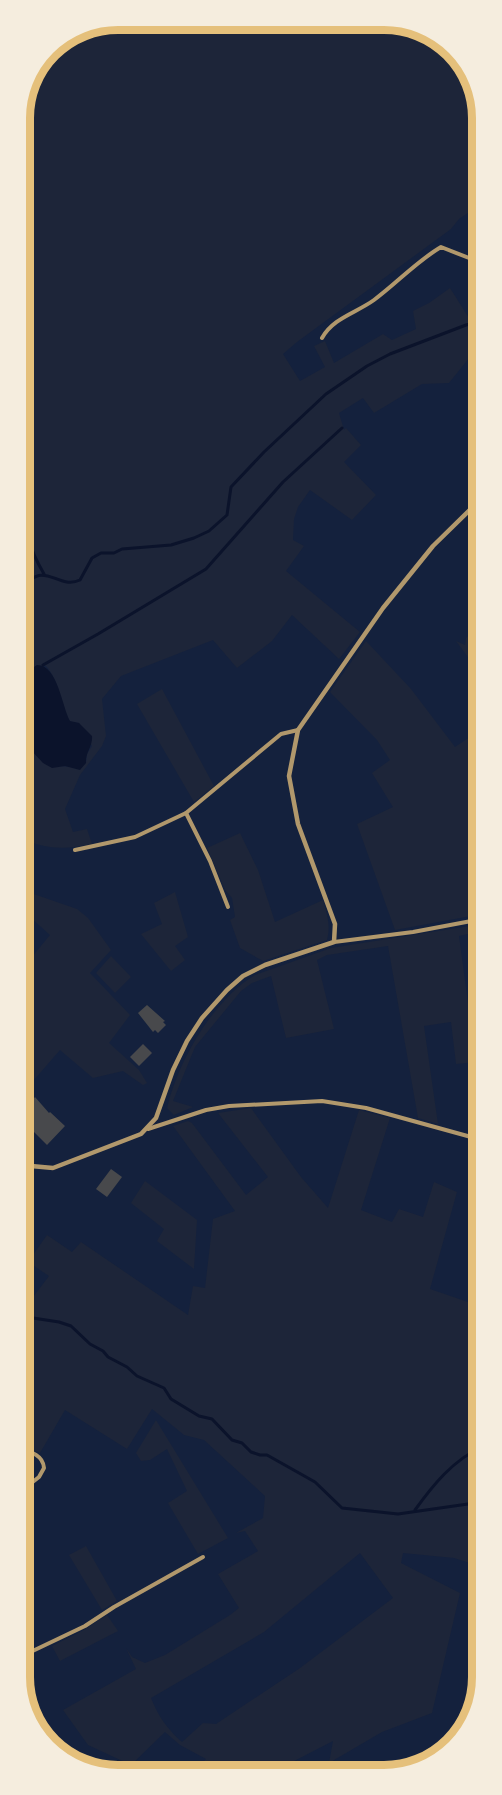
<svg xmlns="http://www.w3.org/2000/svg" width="502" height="1795" font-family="Signika,sans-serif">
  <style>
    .green { fill: #1d2539; fill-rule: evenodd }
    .water { fill: #0b132b }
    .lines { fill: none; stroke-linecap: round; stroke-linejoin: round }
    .stream { stroke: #0b132b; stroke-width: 3 }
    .building { fill: #48494c }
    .minor { stroke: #b1986c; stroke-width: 4 }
    .tertiary { stroke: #b1986c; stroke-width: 4.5 }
    .rim { fill: none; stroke: #e5c07b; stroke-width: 8 }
  </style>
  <rect width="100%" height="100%" fill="#14213d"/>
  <g class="green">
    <path d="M 118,20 L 409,23 L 458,53 L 482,105 L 482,213 L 471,211 L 459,219 L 451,229 L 297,342 L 283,354 L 300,381 L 325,367 L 314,346 L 325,341 L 334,363 L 383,334 L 392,340 L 416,329 L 413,311 L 429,303 L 450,288 L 469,318 L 482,311 L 482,342 L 449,383 L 422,384 L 374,413 L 363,398 L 339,413 L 344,430 L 346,428 L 361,445 L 344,462 L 376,495 L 352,520 L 310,490 L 298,507 L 294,519 L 293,540 L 304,546 L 286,571 L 360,632 L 339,659 L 292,615 L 272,641 L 237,668 L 213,640 L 121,676 L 102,699 L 106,736 L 102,746 L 80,775 L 65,809 L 73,832 L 87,829 L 92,844 C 64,850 47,849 20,839 L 20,731 L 29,748 L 61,766 L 70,767 L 86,763 L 87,754 L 92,746 L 79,723 L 70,722 C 60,704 60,682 46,666 L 43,665 L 20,679 L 20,647 L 31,643 L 32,639 L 30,636 L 20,633 L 20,112 L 49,48 Z"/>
    <polygon points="470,634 482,642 482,676 456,641 465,645 466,638"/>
    <polygon points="366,641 411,689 455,747 482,729 482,914 395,930 357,824 393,807 372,773 390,760 377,740 330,692"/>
    <polygon points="162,689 214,786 194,802 137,704"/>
    <path d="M 240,833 L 258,870 L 275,922 L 323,900 C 327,914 331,926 327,940 L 263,961 L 240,948 L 230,920 L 235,917 L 232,898 L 225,890 L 207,848 Z"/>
    <polygon points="25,891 77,909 88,918 111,950 90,973 130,1015 109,1043 139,1070 147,1083 143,1085 123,1071 93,1078 60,1050 33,1081 25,1073 20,1078 20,967 22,969 50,935 20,908 20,897"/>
    <polygon points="175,892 188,937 175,946 185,960 171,971 141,934 162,924 154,903"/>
    <path d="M 482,924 L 482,931 L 459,936 L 476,1062 L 456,1064 L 451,1022 L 424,1026 L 438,1124 L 418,1118 L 388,946 L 327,955 L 317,960 L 334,1029 L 286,1038 L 271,976 L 252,983 L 241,991 L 195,1047 L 173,1101 L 193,1107 L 174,1115 L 167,1108 C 178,1061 213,1000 255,975 L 331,948 Z"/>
    <polygon points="111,956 131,977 115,993 96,973"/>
    <path d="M 251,1108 L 301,1177 L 328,1208 L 359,1110 L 390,1118 L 361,1210 L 392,1222 L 399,1209 L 423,1217 L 434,1182 L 457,1192 L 430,1289 L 471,1303 L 482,1273 L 482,1567 L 454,1558 L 403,1553 L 401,1563 L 460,1593 L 432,1713 L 382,1732 L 329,1763 L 333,1741 L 269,1774 L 191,1774 L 206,1759 L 180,1745 L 165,1732 L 131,1765 L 88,1745 L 63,1710 L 136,1669 L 126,1648 L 132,1657 L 145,1663 L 165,1655 L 230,1615 L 239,1608 L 218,1574 L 258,1551 L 245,1531 L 236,1533 L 263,1518 L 265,1496 L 204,1440 L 184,1435 L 152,1409 L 127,1449 L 65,1410 L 40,1453 L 20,1445 L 20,1336 L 28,1329 L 20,1325 L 20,1300 L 30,1301 L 49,1276 L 28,1262 L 47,1235 L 72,1252 L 81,1242 L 188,1315 L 193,1286 L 205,1288 L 213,1219 L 235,1211 L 173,1126 L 188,1121 L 192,1123 L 246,1195 L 268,1177 L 218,1113 ZM 360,1553 L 393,1598 L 300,1668 L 216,1724 L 203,1723 L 182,1742 C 168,1730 158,1716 151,1698 L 264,1632 Z"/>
    <polygon points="145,1181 197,1220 194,1269 157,1241 164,1229 131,1203"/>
    <polygon points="156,1420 228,1538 198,1554 168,1503 187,1491 167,1449 150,1460 141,1461 136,1453"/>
    <polygon points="86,1546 117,1601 102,1610 69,1555"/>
    <polygon points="107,1615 118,1631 60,1661 52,1646 82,1631"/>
  </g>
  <path class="water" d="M 37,665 C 58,665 62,707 70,721 L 79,723 L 92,736 C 93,746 85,753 86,763 L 80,770 L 65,766 L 52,768 L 43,763 L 29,748 L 20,730 L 20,679 C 30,675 31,668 37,665 Z"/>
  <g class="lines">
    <g class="stream">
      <path d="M 29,502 C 24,533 29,548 44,574"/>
      <path d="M 20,593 C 43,555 56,591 80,580 L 92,558 L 101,553 L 114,553 L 122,549 L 171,545 L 194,538 L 209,531 L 227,515 L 231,487 L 264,452 L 326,394 L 367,366 L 390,354 L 466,325 L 482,321"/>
      <polyline points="43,665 98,634 206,569 283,482 342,428"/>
      <polyline points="20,1316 59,1322 71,1326 90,1344 103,1351 108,1357 127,1367 137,1376 164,1388 171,1399 199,1416 212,1419 232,1440 242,1443 251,1452 260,1455 267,1455 315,1482 342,1508 398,1514 482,1502"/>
      <path d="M 415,1510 C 433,1485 453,1460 482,1447"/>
    </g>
  </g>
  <g class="building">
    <polygon points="147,1005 165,1021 163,1022 166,1025 158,1033 155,1030 153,1032 138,1013"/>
    <polygon points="143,1044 152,1053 139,1066 130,1057"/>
    <polygon points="35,1097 49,1113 50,1112 65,1126 47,1145 20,1118 20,1113 23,1110 24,1111"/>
    <polygon points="111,1169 122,1177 107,1197 96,1189"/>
  </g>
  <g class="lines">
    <g class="minor">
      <path d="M 322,338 C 333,318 356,313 374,300 C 397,283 417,261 441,247 L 469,258 L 477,254 L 482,246"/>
      <polyline points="186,813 210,861 228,907"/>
      <polyline points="75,850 135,837 186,813 281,734 298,730"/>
      <polyline points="334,942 413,932 482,919"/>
      <polyline points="148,1129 206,1110 229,1106 322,1101 366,1108 482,1140"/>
      <path d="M 20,1449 C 31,1452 43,1455 44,1468 L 39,1477 L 20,1492"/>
      <polyline points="20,1657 85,1626 114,1607 203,1557"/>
    </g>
    <polyline class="tertiary" points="20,1165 53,1168 141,1134 156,1118 173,1070 187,1041 202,1018 227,990 243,976 265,965 334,942 335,924 298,824 289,776 298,730 383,608 433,546 482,498"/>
  </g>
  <path d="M0 0H502V1795H0ZM118 30H384A88 88 0 0 1 472 118V1677A88 88 0 0 1 384 1765H118A88 88 0 0 1 30 1677V118A88 88 0 0 1 118 30Z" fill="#f5edde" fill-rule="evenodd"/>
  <path class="rim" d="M118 30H384A88 88 0 0 1 472 118V1677A88 88 0 0 1 384 1765H118A88 88 0 0 1 30 1677V118A88 88 0 0 1 118 30Z"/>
</svg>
